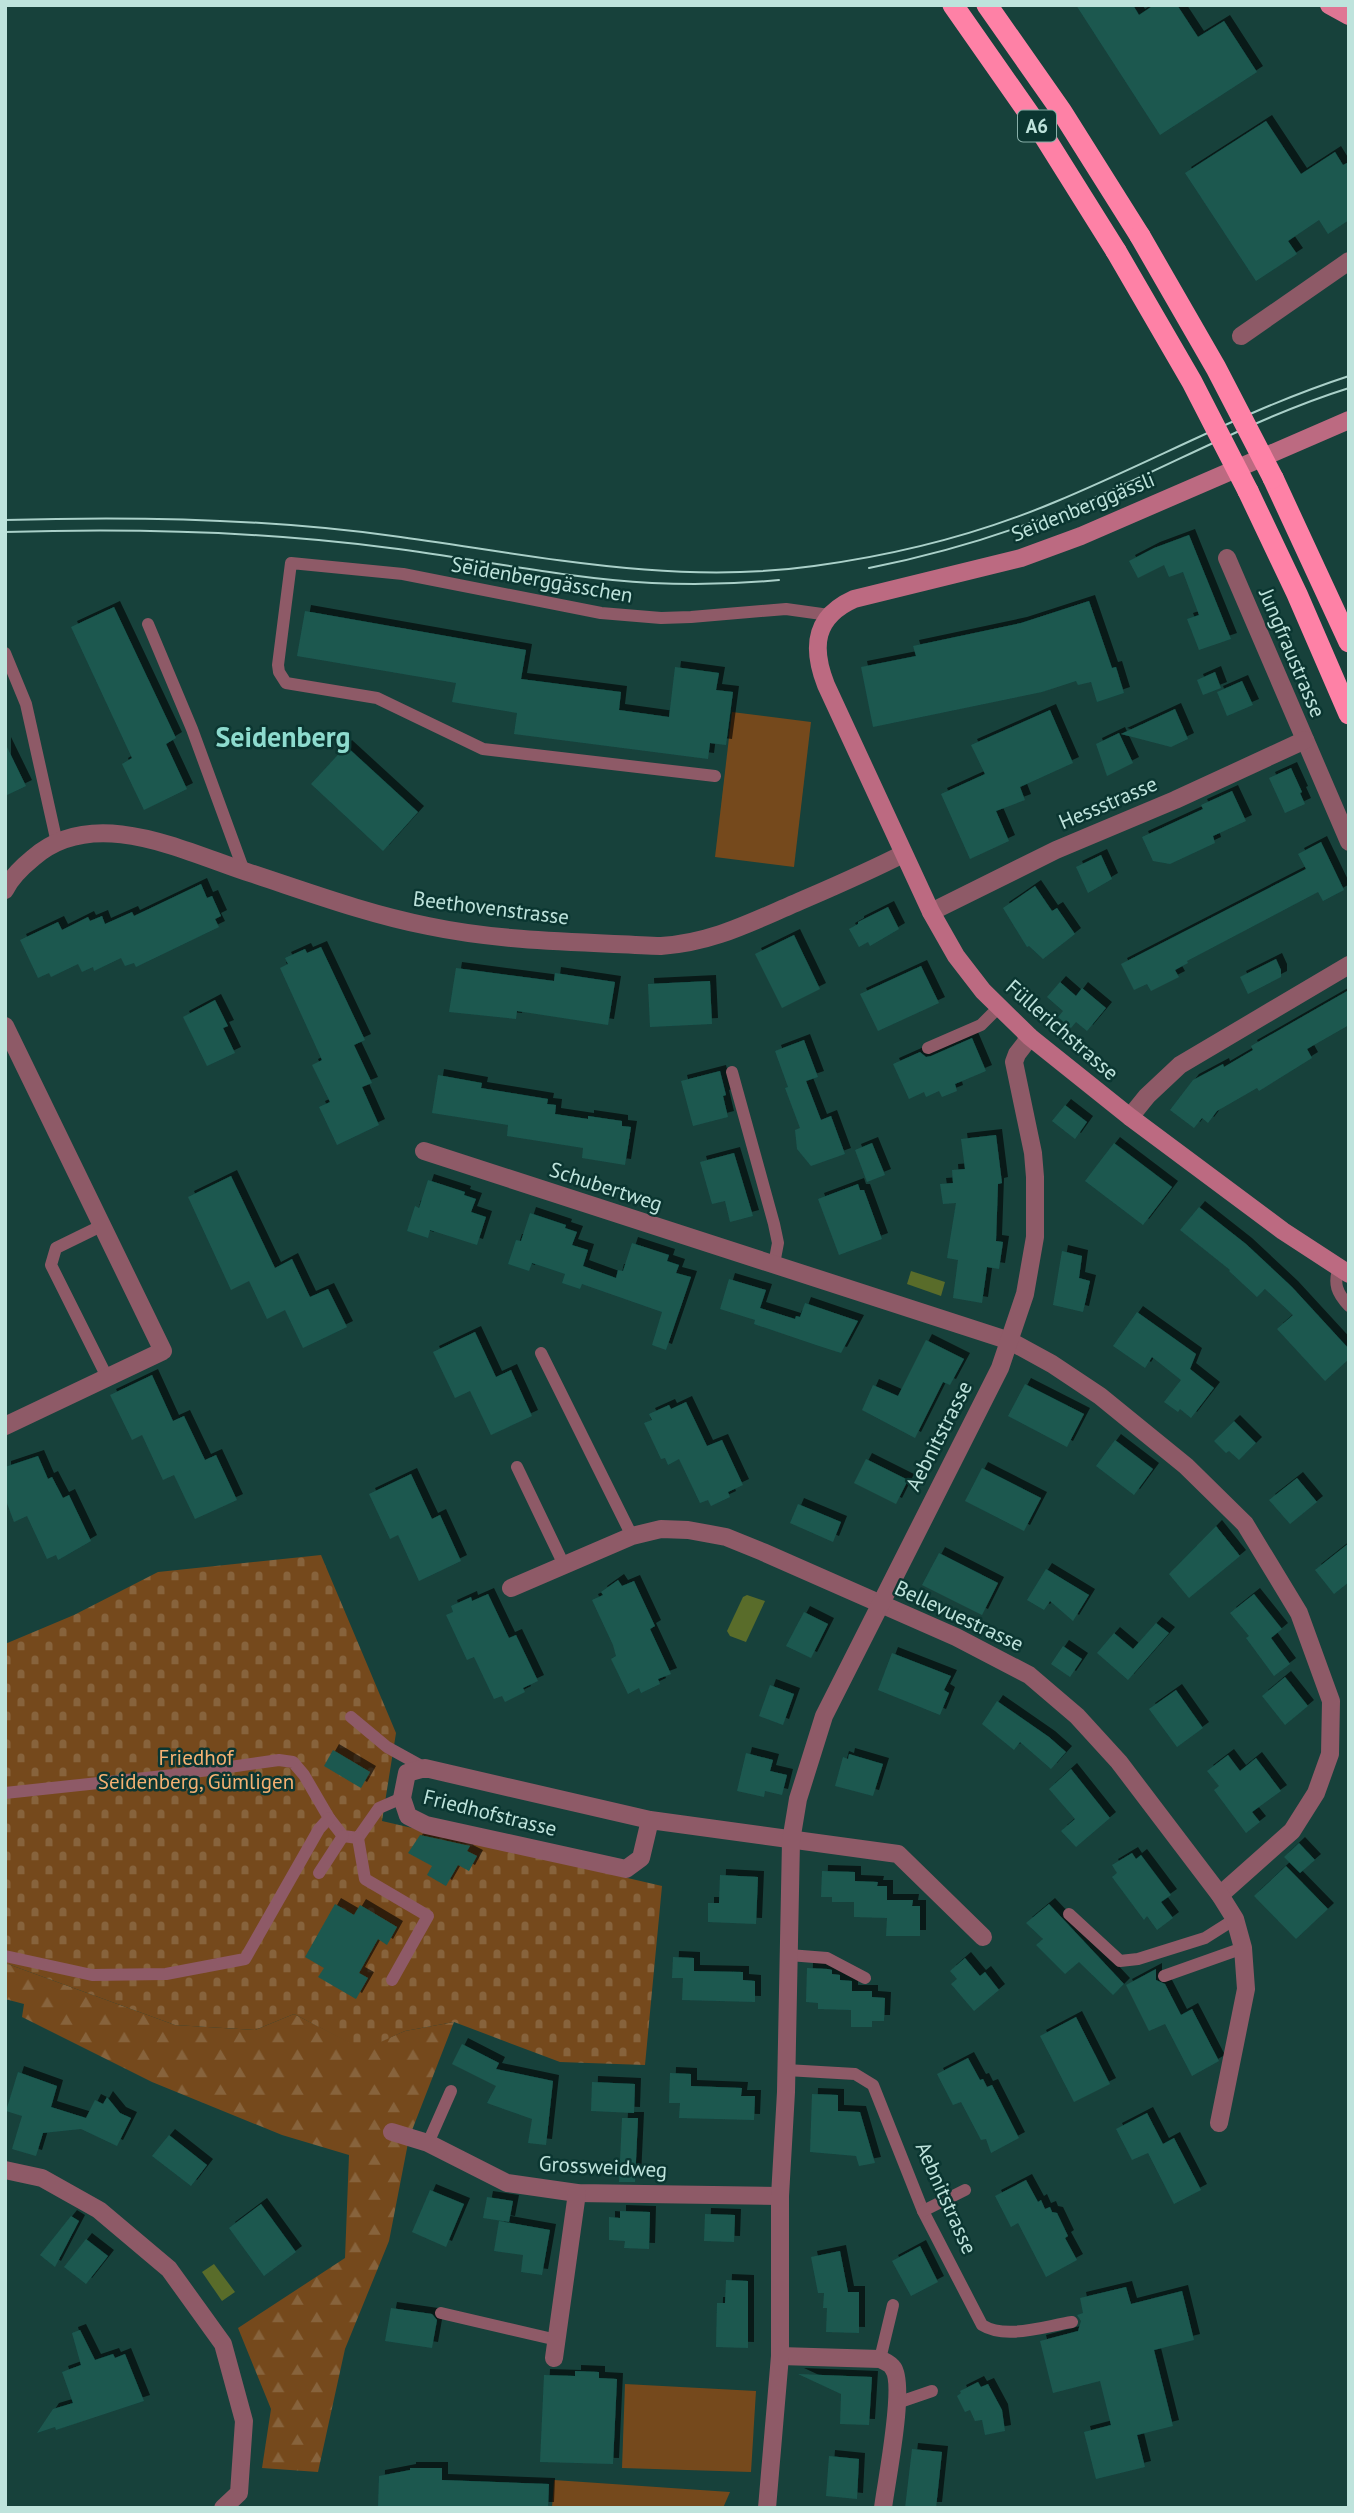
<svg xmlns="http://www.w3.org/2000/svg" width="1354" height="2513" font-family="'PT Sans',sans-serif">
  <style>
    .forest { fill: url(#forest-firs) }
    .cemetery { fill: url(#cemetery-stones) }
    .pitch { fill: #75491c }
    .water { fill: #596c2a }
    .building { fill: #1b5850; filter: url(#shadow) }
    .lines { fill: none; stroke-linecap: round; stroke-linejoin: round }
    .lane { stroke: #8e5a67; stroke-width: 12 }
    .street { stroke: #8e5a67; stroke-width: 18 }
    .secondary { stroke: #bc6a81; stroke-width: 18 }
    .primary { stroke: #df7694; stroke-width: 18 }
    .highway { stroke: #fe81a6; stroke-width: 21 }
    .tram { stroke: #aad0c9; stroke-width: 2 }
    .highway-bridge { stroke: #fe81a6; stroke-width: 21 }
    .labels { text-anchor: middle; stroke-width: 5; stroke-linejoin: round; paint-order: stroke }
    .shield { fill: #0b3631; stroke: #88afa9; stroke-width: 2 }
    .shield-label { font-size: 19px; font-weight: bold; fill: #bee3dc }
    .street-label { font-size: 21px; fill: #bee3dc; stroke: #0b3631 }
    .park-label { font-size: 21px; fill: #f5b173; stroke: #0b3631 }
    .district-label { font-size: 28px; font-weight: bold; fill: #8ddbce; stroke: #0b3631 }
  </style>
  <defs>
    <pattern id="forest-firs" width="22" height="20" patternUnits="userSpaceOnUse" patternTransform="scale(1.75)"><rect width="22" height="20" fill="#75491c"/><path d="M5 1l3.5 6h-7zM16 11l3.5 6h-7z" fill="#87633c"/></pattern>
    <pattern id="cemetery-stones" width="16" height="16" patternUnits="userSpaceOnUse" patternTransform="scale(1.75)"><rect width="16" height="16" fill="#75491c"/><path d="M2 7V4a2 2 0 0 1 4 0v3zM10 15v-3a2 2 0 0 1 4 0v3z" fill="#87633c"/></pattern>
    <filter id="shadow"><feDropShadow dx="6" dy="-6" stdDeviation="0" flood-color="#0009"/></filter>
  </defs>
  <rect width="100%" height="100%" fill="#17413b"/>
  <polygon class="forest" points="5,1963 175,2025 255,2030 294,2014 363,2049 405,2031 454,2022 409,2138 389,2241 345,2349 318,2472 262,2468 271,2409 238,2328 345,2258 349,2155 282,2135 152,2082 22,2017 24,2004 5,1999"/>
  <polygon class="cemetery" points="321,1555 396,1733 382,1821 662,1886 645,2065 560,2062 454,2022 405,2031 363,2050 294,2014 255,2030 175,2025 5,1963 5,1644 74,1615 158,1572"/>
  <g class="pitch">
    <polygon points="732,712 811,722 794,867 715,857"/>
    <polygon points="625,2384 756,2391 751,2472 622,2468"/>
    <polygon points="554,2480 730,2492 723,2508 552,2508"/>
  </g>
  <g class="water">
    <polygon points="911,1271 945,1282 941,1296 907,1284"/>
    <polygon points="747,1595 765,1601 746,1642 730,1636 727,1631 743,1597"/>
    <polygon points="214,2264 235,2292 222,2301 202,2272"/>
  </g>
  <g class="building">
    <polygon points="1076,5 1133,5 1139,15 1154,5 1177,5 1198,37 1224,21 1257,72 1160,135"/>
    <polygon points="1266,121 1301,174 1335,152 1343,165 1349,162 1349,220 1328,234 1319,220 1288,241 1297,254 1256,281 1185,173"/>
    <polygon points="1189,535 1231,639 1199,650 1187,619 1199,615 1183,572 1169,577 1164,565 1138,578 1129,561 1154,548"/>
    <polygon points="1089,601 1112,668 1116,667 1124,693 1097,702 1091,682 1078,685 1076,681 1042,692 873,727 861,667 916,656 913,646 1021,623"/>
    <polygon points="114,607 176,738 166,744 187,789 144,810 122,764 132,758 71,627"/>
    <polygon points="305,611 526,650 521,679 621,692 619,710 669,717 675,667 719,673 716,690 733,692 726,745 710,743 708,759 514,734 517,713 452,702 456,683 297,656"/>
    <polygon points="1215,672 1221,688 1203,695 1197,680"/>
    <polygon points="1242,681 1253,705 1227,716 1217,692"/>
    <polygon points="1175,709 1188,739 1171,747 1121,734"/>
    <polygon points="1050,710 1073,763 1020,787 1025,800 996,811 1009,841 970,859 941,794 985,774 971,745"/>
    <polygon points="1119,733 1133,763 1107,776 1096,744"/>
    <polygon points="5,743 26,786 5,796"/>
    <polygon points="346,746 418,812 383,851 311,784"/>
    <polygon points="1291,768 1302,792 1300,793 1305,804 1285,813 1269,778"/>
    <polygon points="1232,791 1246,821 1213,836 1215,843 1170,864 1153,861 1142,837 1203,809 1201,805"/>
    <polygon points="1321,842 1344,890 1323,901 1318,892 1187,961 1188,963 1175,970 1179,977 1151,991 1147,984 1134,990 1121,964 1306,869 1298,854"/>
    <polygon points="1101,855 1112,879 1088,893 1076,867"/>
    <polygon points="201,884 207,898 212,896 221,916 215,919 219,927 136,967 134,963 125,966 121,958 94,971 93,967 82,972 78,964 51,977 49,973 38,978 20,940 58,922 62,930 88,917 90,921 102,916 105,924 132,912 134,916"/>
    <polygon points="1035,886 1052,911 1057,908 1075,934 1043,959 1029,946 1027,947 1003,908"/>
    <polygon points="888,907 899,929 870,946 868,942 859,947 849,929 858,924 858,922"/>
    <polygon points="794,935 820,989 782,1008 755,954"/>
    <polygon points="321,947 365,1040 354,1045 372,1083 362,1087 379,1125 337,1145 319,1107 330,1102 312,1065 322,1060 280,968 288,964 285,958 305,949 307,953"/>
    <polygon points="1276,959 1281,970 1281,977 1248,994 1240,977"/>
    <polygon points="921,966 939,1003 878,1031 860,994"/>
    <polygon points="456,968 554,981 555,973 615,982 608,1025 517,1011 516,1019 449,1012"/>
    <polygon points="710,981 712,1024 650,1027 648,984"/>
    <polygon points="1060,982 1076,996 1082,988 1106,1008 1087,1031 1076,1022 1071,1028 1058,1017 1063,1011 1047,997"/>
    <polygon points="1349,990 1349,1025 1307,1049 1312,1058 1259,1091 1257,1088 1217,1111 1208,1123 1202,1118 1194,1128 1170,1110 1193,1080 1223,1064 1224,1067 1253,1050 1251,1046"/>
    <polygon points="215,1000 228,1026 223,1028 235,1053 207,1066 183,1017"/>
    <polygon points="972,1038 986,1071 955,1084 957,1091 942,1097 939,1091 926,1097 924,1092 909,1099 893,1064 920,1052 926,1057 931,1056"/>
    <polygon points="804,1040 818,1077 806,1081 821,1120 831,1116 845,1154 811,1166 797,1149 795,1130 800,1128 785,1088 788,1087 775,1051"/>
    <polygon points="720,1071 726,1095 723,1096 728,1117 693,1126 681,1081"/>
    <polygon points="438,1075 482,1083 481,1088 548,1099 547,1104 556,1105 555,1114 588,1119 588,1116 622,1121 622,1126 631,1127 625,1165 582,1158 583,1148 507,1136 508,1125 432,1113"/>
    <polygon points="1065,1105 1087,1122 1075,1139 1052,1121"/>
    <polygon points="996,1135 1002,1183 998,1184 996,1241 1003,1242 999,1269 987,1267 982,1303 953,1298 958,1260 947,1258 956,1203 943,1204 940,1184 953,1183 952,1170 965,1169 961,1139"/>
    <polygon points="872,1143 885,1175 867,1182 855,1150"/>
    <polygon points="1114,1143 1172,1187 1143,1225 1085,1181"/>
    <polygon points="734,1153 753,1216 730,1222 725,1201 712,1204 700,1162"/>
    <polygon points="231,1176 275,1268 292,1259 310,1297 328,1289 347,1327 303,1348 285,1310 267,1319 249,1281 231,1290 188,1197"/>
    <polygon points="428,1180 465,1192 464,1195 476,1199 471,1212 486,1217 477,1245 430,1230 428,1238 407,1231 415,1206 419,1208"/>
    <polygon points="858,1184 860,1190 864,1190 882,1239 839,1255 818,1199"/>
    <polygon points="1199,1207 1246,1244 1292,1287 1349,1349 1349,1359 1325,1381 1277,1329 1293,1315 1265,1289 1257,1297 1229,1271 1230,1270 1180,1230"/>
    <polygon points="530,1213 566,1225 565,1228 577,1232 572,1245 588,1250 583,1266 616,1278 618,1270 623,1271 632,1243 669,1255 667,1261 679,1265 676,1273 691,1277 666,1350 652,1345 662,1312 582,1284 580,1289 562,1283 565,1274 532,1263 529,1271 508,1264 516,1240 521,1241"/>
    <polygon points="1062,1251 1082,1256 1079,1278 1090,1281 1083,1312 1053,1305"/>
    <polygon points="729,1279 766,1290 760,1308 795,1319 796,1316 800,1317 805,1303 858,1321 841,1353 816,1345 754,1324 755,1320 720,1309"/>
    <polygon points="1137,1312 1196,1354 1190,1369 1214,1388 1191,1418 1180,1409 1178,1412 1164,1402 1181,1380 1152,1357 1145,1368 1113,1346"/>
    <polygon points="475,1332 496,1377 511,1370 532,1416 491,1435 470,1391 455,1398 433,1352"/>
    <polygon points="926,1340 964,1359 950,1385 943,1382 915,1438 862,1410 873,1385 898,1396"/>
    <polygon points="152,1375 173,1421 184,1416 205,1460 216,1455 237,1500 195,1519 174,1475 163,1480 142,1435 132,1440 110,1395"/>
    <polygon points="1025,1384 1084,1414 1067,1447 1008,1416"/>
    <polygon points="686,1402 707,1446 722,1440 743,1485 728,1492 730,1497 711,1506 708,1500 700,1503 679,1459 668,1465 665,1458 661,1459 644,1423 652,1420 649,1414 669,1405 671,1409"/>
    <polygon points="1234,1421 1256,1443 1239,1460 1229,1451 1226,1453 1214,1441"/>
    <polygon points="1115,1440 1153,1469 1134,1495 1096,1466"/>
    <polygon points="38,1456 48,1479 52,1477 63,1498 69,1495 91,1541 58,1560 56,1555 47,1559 27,1516 14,1522 5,1498 5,1467"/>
    <polygon points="866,1459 908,1480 896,1504 854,1483"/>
    <polygon points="982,1468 1041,1498 1024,1531 965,1501"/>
    <polygon points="411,1474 432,1519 440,1515 461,1561 419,1581 398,1535 390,1539 369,1494"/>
    <polygon points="1297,1478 1317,1502 1290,1524 1269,1500"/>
    <polygon points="798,1504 841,1522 833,1542 790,1523"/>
    <polygon points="1216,1526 1240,1556 1189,1598 1169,1574"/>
    <polygon points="1349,1543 1349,1582 1334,1594 1315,1570"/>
    <polygon points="939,1553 998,1583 982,1615 922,1585"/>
    <polygon points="1046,1569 1089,1595 1073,1621 1050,1601 1044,1610 1027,1600"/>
    <polygon points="618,1580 622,1586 634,1581 655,1626 650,1629 671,1674 658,1679 660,1684 641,1693 639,1688 628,1694 611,1659 616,1656 613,1645 592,1600 603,1595 601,1592"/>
    <polygon points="488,1594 509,1638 516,1635 538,1681 523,1688 525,1692 505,1702 502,1696 494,1699 474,1657 467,1660 446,1615 453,1612 451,1606 471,1597 472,1601"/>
    <polygon points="1254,1594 1282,1629 1271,1638 1290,1664 1274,1676 1246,1638 1249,1636 1230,1613"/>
    <polygon points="804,1612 828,1624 811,1658 786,1646"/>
    <polygon points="1156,1623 1169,1633 1128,1680 1097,1653 1114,1633 1133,1649"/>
    <polygon points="1063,1646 1082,1659 1070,1677 1051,1664"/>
    <polygon points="892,1653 951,1676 944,1690 949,1693 940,1715 878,1690"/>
    <polygon points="1285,1677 1308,1706 1285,1725 1262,1696"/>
    <polygon points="770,1685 794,1694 783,1725 759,1716"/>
    <polygon points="1176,1690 1203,1728 1177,1747 1149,1709"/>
    <polygon points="997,1701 1049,1737 1066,1752 1051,1769 1020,1742 1014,1750 982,1724"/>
    <polygon points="333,1750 370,1772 361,1788 324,1766"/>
    <polygon points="746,1753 773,1760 770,1771 787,1775 782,1795 765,1791 764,1797 737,1791"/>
    <polygon points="849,1754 883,1764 873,1796 835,1786 843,1757 848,1759"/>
    <polygon points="1228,1755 1240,1771 1256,1758 1281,1791 1252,1812 1260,1822 1246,1833 1214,1790 1219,1786 1207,1771"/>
    <polygon points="1071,1769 1110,1818 1076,1847 1061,1831 1075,1819 1049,1789"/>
    <polygon points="420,1835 470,1846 467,1851 477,1856 469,1871 458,1865 446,1886 427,1875 432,1866 408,1853"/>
    <polygon points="1299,1843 1315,1860 1300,1873 1284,1857"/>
    <polygon points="1132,1853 1136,1859 1141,1855 1171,1895 1161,1902 1173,1918 1157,1930 1147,1916 1144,1920 1112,1877 1117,1873 1112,1865"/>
    <polygon points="1286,1866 1328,1909 1296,1939 1254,1896"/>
    <polygon points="822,1871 855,1872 855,1881 878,1882 877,1886 887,1886 887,1900 913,1900 912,1906 920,1906 920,1936 886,1936 887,1918 854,1917 854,1902 832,1902 832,1897 821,1897"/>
    <polygon points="720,1875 758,1877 756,1924 708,1922 708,1903 719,1903"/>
    <polygon points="335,1904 354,1915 360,1905 397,1927 387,1945 378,1939 359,1973 368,1978 356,1999 318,1977 324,1968 305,1957"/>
    <polygon points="1049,1904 1124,1984 1113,1995 1079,1962 1065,1974 1036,1945 1043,1939 1026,1923"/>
    <polygon points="673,1957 694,1958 694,1971 743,1972 743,1980 755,1981 755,2002 682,2000 683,1978 672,1978"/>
    <polygon points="965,1958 980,1976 985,1972 999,1990 974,2011 951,1984 957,1979 950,1971"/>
    <polygon points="807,1968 828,1969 832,1970 832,1974 840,1975 840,1980 852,1981 852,1991 872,1991 872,1997 885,1998 884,2021 872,2021 872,2027 851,2027 851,2010 818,2009 818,2003 806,2002"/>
    <polygon points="1156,1969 1156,1980 1165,1984 1181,2015 1192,2009 1219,2061 1192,2076 1165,2024 1149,2031 1126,1985"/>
    <polygon points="1076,2017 1110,2084 1074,2102 1040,2036"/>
    <polygon points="462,2044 499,2063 496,2069 553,2081 546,2145 528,2143 532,2119 487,2103 496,2086 452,2064"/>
    <polygon points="968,2058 980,2080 983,2079 987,2087 992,2085 1019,2138 991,2153 986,2139 981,2140 961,2102 953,2105 937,2074"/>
    <polygon points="18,2072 57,2086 51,2107 86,2118 95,2100 103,2104 107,2097 120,2113 131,2118 117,2146 81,2129 43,2133 36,2156 12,2149 22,2116 6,2111"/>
    <polygon points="670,2073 691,2074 691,2086 742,2088 741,2096 755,2096 754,2120 679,2118 680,2103 669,2103"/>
    <polygon points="592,2082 635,2084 634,2113 591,2111"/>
    <polygon points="812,2094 838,2095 838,2111 860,2112 875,2163 859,2166 856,2156 810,2152"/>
    <polygon points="1147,2113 1163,2144 1174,2138 1201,2190 1174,2204 1148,2153 1132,2160 1116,2129"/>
    <polygon points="622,2118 638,2118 635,2182 619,2182"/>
    <polygon points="169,2135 207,2165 191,2186 152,2156"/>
    <polygon points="1026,2180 1038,2202 1041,2200 1045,2209 1050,2207 1052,2212 1057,2213 1068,2236 1065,2238 1077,2260 1046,2277 1018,2223 1011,2227 995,2196"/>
    <polygon points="430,2190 464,2204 446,2247 412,2232"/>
    <polygon points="487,2197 513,2201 509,2222 483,2218"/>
    <polygon points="261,2204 296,2252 264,2276 229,2228"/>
    <polygon points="620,2211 650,2212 649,2249 624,2248 625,2241 609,2240 609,2217 620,2218"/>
    <polygon points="705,2214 735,2215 734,2242 704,2241"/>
    <polygon points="71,2216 79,2221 55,2267 40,2255"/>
    <polygon points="499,2221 550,2230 542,2275 521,2272 523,2255 494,2251"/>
    <polygon points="86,2239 108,2256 86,2284 64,2267"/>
    <polygon points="920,2246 938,2282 911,2296 892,2261"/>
    <polygon points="840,2251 848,2292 859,2292 859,2333 826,2332 827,2308 823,2308 824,2293 818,2293 811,2257"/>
    <polygon points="726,2280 748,2281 748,2348 716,2347 717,2303 725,2303"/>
    <polygon points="1126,2287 1131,2304 1182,2291 1194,2340 1154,2350 1173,2426 1137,2435 1145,2467 1096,2479 1084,2432 1111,2425 1100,2381 1053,2393 1040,2341 1078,2331 1081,2321 1077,2315 1083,2313 1080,2298"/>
    <polygon points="391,2308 432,2314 437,2320 432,2348 385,2341"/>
    <polygon points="80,2330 95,2360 113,2354 115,2358 125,2354 144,2401 56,2430 55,2427 37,2433 53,2409 73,2403 62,2372 81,2365 72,2333"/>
    <polygon points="575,2371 599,2372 599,2378 617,2379 613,2464 540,2462 544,2375 575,2376"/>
    <polygon points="798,2374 872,2377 869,2425 840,2424 841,2394"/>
    <polygon points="978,2382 981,2387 988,2384 1002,2410 1005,2431 985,2435 982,2420 975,2421 970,2410 965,2412 957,2396 961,2393 960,2391"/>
    <polygon points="912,2449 942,2452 936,2508 905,2508"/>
    <polygon points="829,2456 859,2459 857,2499 826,2496"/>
    <polygon points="410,2468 442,2468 442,2480 549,2484 548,2508 378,2508 379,2476 410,2470"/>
  </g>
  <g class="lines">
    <g class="lane">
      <polyline points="148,624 192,729 244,871"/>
      <polyline points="5,653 26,704 57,843"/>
      <polyline points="715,776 483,749 377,698 286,683 279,672 278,665 291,563 403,574 601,613 661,618 691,617 786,609 829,615"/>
      <polyline points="928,1048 981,1025 998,1008"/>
      <polyline points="732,1072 774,1224 778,1243 774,1264"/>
      <polyline points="101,1226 56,1248 51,1265 107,1377"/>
      <path d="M 1339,1267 C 1333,1284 1337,1293 1349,1306"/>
      <polyline points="541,1353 632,1536"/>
      <polyline points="517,1467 564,1565"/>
      <polyline points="351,1717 387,1747 425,1768"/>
      <polyline points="5,1793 173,1775 279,1760 293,1762 304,1775 329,1818 343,1836 358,1838 379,1808 402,1798"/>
      <polyline points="358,1838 365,1879 428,1916 392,1980"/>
      <polyline points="319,1873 343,1836"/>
      <polyline points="1069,1914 1120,1961 1138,1959 1205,1938 1235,1919"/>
      <polyline points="789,1955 827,1958 865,1978"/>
      <polyline points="5,1956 92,1975 166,1974 245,1959 319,1829 329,1818"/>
      <polyline points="1164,1976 1243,1948"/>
      <path d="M 786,2070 L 855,2074 L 873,2085 L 923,2211 L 982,2325 C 1006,2340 1045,2326 1072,2322"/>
      <polyline points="428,2143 451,2091"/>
      <polyline points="923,2211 965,2190"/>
      <polyline points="441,2313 557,2340"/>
      <polyline points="880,2359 893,2305"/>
      <polyline points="897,2403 932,2391"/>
    </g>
    <g class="street">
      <polyline points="1241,336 1349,261"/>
      <polyline points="1227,558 1349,842"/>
      <path d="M 5,890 C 11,877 22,867 33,858 C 94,804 185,852 250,873 C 308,892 367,914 428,926 C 504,942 583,942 661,946 C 709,943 745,925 789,906 C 828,889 866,873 903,854"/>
      <polyline points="931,912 1056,850 1175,800 1305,740"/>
      <polyline points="5,1026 163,1351 5,1426"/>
      <polyline points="1130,1117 1147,1096 1180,1065 1349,965"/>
      <polyline points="424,1151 1010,1341 1052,1364 1100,1396 1186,1466 1245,1524 1299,1613 1331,1701 1330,1754 1316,1793 1292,1831 1220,1895"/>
      <polyline points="511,1588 632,1536 661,1529 688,1530 726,1537 763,1552 956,1637 1029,1675 1077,1716 1119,1762 1220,1895 1235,1919 1243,1948 1246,1989 1219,2123"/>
      <polyline points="650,1820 641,1858 626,1869 426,1825 408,1816 402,1798 407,1773 425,1768 650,1820 898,1854 983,1937"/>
      <polyline points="392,2132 428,2143 507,2183 577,2193 780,2196"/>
      <polyline points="5,2170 42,2178 99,2210 169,2269 223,2344 244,2421 239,2493 223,2508"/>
      <path d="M 780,2356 L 880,2359 C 884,2361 891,2364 893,2368 C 906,2385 886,2483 883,2508"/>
      <polyline points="554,2358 577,2193"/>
      <polyline points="767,2508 780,2356 780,2196 786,2092 791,1841 798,1799 824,1716 1000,1368 1025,1294 1035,1237 1035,1177 1033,1153 1014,1062 1017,1054 1030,1037"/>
    </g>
    <path class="secondary" d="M 1349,420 L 1081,536 L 1021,558 L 854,599 C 814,617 811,647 826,685 L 931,912 L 956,956 L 983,991 L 1030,1037 L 1130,1117 L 1283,1231 L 1349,1274"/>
    <polyline class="primary" points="1329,5 1349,16"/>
    <g class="highway">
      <polyline points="953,5 1039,128 1116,251"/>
      <polyline points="987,5 1062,112 1140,236"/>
      <polyline points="1273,478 1349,642"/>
      <polyline points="1248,491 1297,594 1349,714"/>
    </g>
    <g class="tram">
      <path d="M 5,520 C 135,516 265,518 393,536 C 535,555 671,586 814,566 C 896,555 979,534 1055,502 C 1154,461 1247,409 1349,376"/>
      <path d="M 5,532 C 134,528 262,531 390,548 C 477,559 564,578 652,583 C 694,585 737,584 779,580"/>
      <path d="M 869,568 C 950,552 1028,527 1103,494 C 1185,458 1263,415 1349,388"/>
    </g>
    <g class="highway-bridge">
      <polyline points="1140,236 1216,368 1273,478"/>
      <polyline points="1116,251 1192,382 1248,491"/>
    </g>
  </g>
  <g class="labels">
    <rect class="shield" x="1018" y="110.5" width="38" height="31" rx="5"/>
    <g class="shield-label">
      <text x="1037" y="133">A6</text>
    </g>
    <g class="street-label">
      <text transform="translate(1083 507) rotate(-22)" y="7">Seidenberggässli</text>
      <text transform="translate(542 580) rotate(10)" y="7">Seidenberggässchen</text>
      <text transform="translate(1292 653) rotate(67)" y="7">Jungfraustrasse</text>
      <text transform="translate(1108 803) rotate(-23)" y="7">Hessstrasse</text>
      <text transform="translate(491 908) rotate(7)" y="7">Beethovenstrasse</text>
      <text transform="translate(1062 1030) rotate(41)" y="7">Füllerichstrasse</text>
      <text transform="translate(606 1187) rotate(18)" y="7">Schubertweg</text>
      <text transform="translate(939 1436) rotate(-63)" y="7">Aebnitstrasse</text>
      <text transform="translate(959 1616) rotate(25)" y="7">Bellevuestrasse</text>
      <text transform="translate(490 1813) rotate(14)" y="7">Friedhofstrasse</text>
      <text transform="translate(603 2167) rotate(3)" y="7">Grossweidweg</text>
      <text transform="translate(946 2198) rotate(66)" y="7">Aebnitstrasse</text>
    </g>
    <g class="park-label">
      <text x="196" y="1765">Friedhof<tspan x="196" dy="24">Seidenberg, Gümligen</tspan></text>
    </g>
    <g class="district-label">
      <text x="283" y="747">Seidenberg</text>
    </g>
  </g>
  <rect width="1354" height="2513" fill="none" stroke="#bee3dc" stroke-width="14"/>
</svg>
